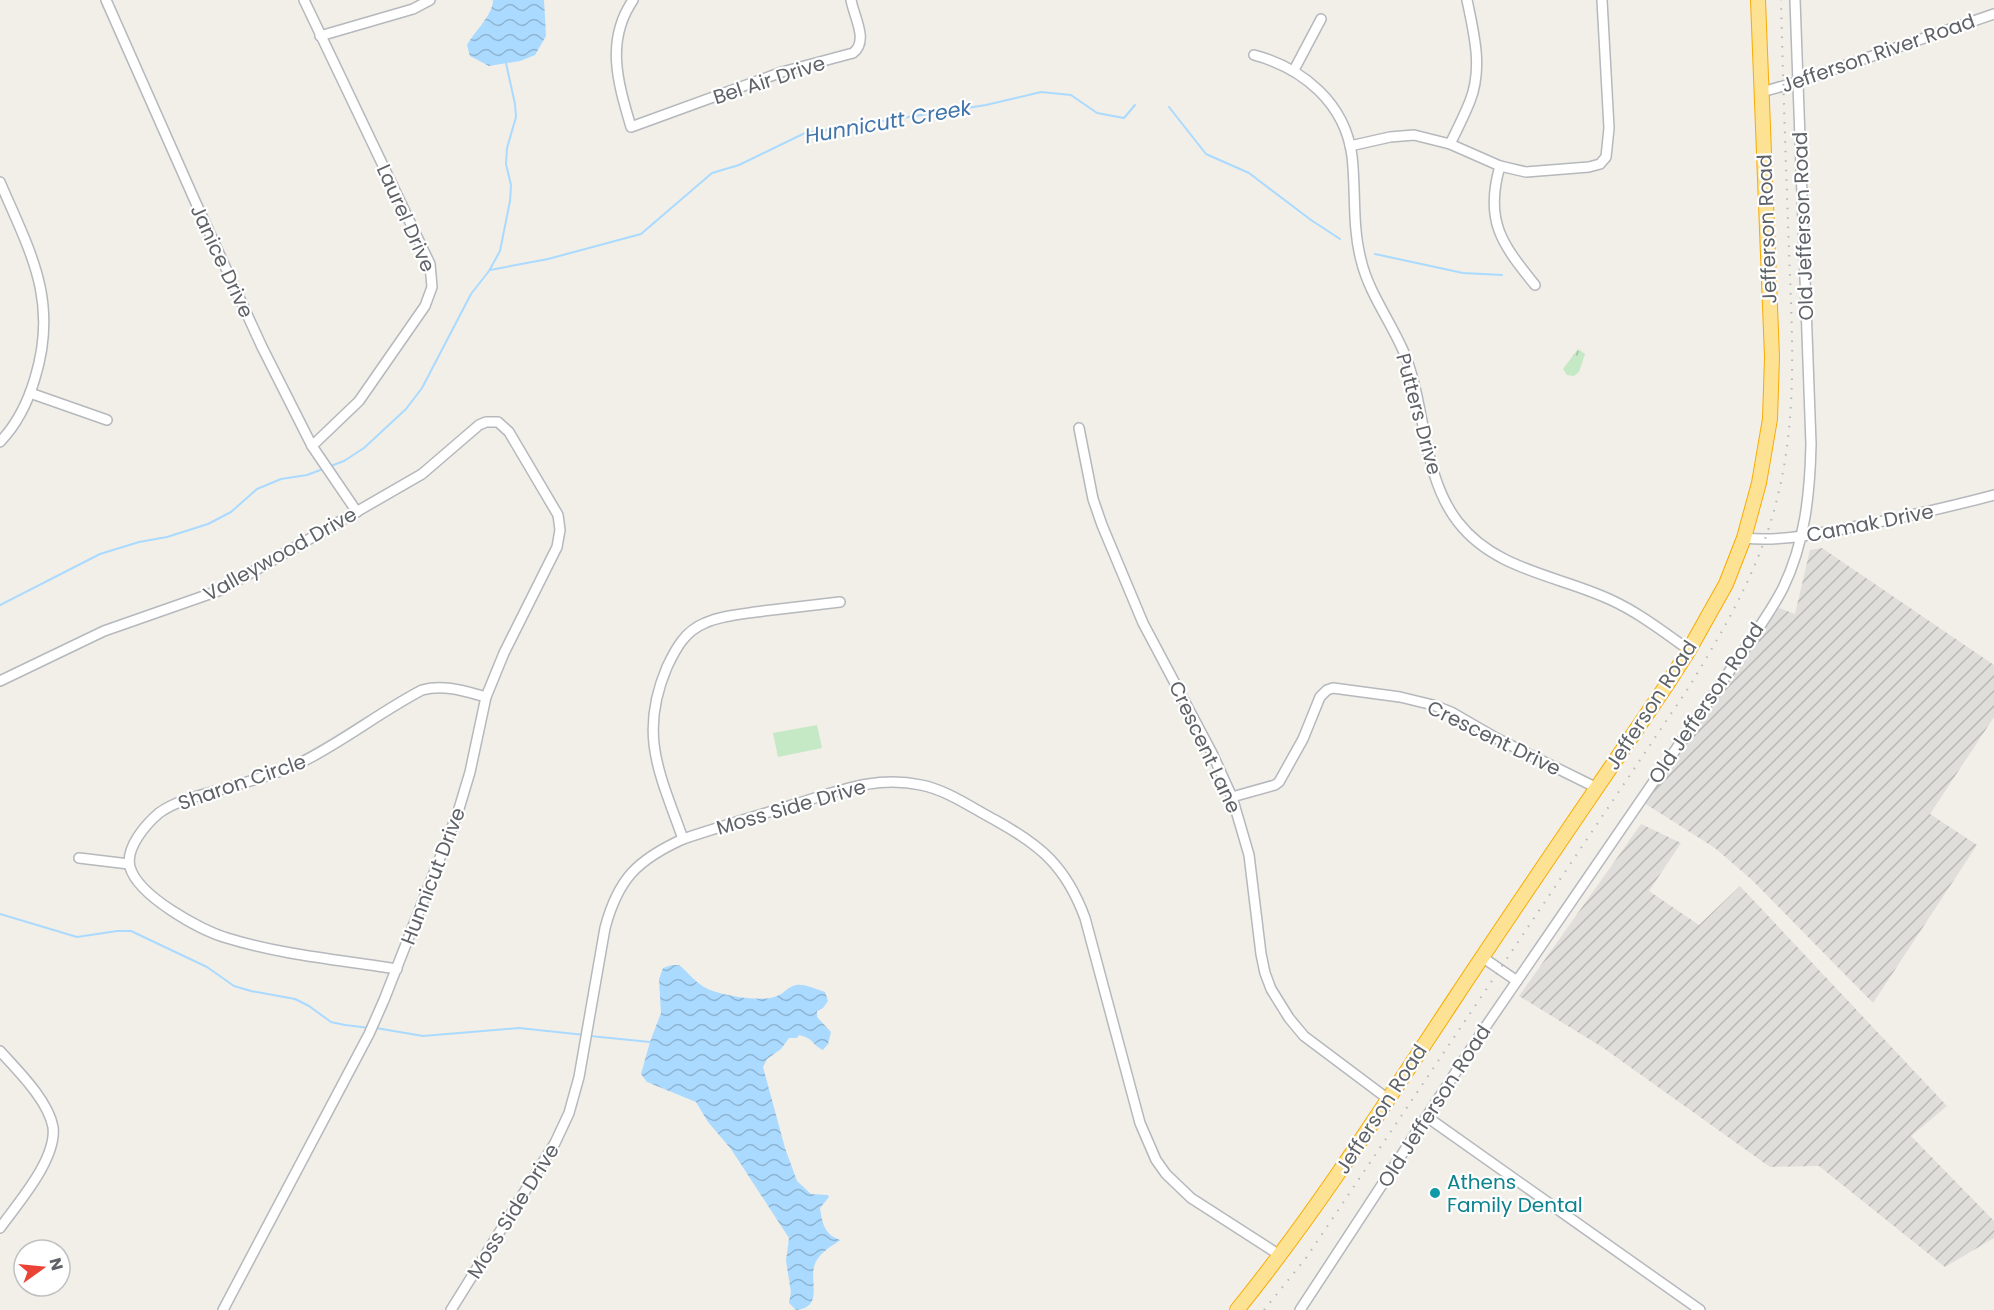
<svg xmlns="http://www.w3.org/2000/svg" width="1994" height="1310" font-family="Poppins,sans-serif">
  <style>
    .industrial { fill: url(#industrial-furrows) }
    .green { fill: #c5e8c5 }
    .park { fill: url(#park-tufts) }
    .water { fill: url(#water-waves) }
    .lines { fill: none; stroke-linecap: round; stroke-linejoin: round }
    .stream { stroke: #aadaff; stroke-width: 2 }
    .minor-casing { stroke: #b5b8bc; stroke-width: 12 }
    .highway-casing { stroke: #f9ab00; stroke-width: 16 }
    .minor { stroke: #fff; stroke-width: 9 }
    .highway { stroke: #fde293; stroke-width: 14 }
    .rail { stroke: #b6b7b8; stroke-width: 2; stroke-dasharray: 1.5 8; stroke-linecap: butt }
    .culture-dot { fill: #0f9aa8; stroke: #fff; stroke-width: 2 }
    .labels { text-anchor: middle; stroke-width: 4.5; stroke-linejoin: round; paint-order: stroke }
    .street-label { font-size: 20px; fill: #5f6368; stroke: #fff }
    .culture-label { font-size: 20px; fill: #0d838f; stroke: #fff; text-anchor: start }
    .water-label { font-size: 21px; font-style: italic; fill: #4174aa; stroke: #fff }
  </style>
  <defs>
    <pattern id="industrial-furrows" width="10" height="10" patternUnits="userSpaceOnUse" patternTransform="scale(1.5)"><rect width="10" height="10" fill="#e0deda"/><path d="M-1 1l2-2M0 10L10 0M9 11l2-2" fill="none" stroke="#b9b8b5"/></pattern>
    <pattern id="park-tufts" width="24" height="20" patternUnits="userSpaceOnUse" patternTransform="scale(1.5)"><rect width="24" height="20" fill="#c5e8c5"/><path d="M3 7l-1-3M5 7V3M7 7l1-3M15 17l-1-3M17 17v-4M19 17l1-3" fill="none" stroke="#a3c0a4"/></pattern>
    <pattern id="water-waves" width="16" height="10" patternUnits="userSpaceOnUse" patternTransform="scale(1.5)"><rect width="16" height="10" fill="#aadaff"/><path d="M0 5q4-4 8 0t8 0" fill="none" stroke="#8eb4d2"/></pattern>
  </defs>
  <rect width="100%" height="100%" fill="#f1efe8"/>
  <g class="industrial">
    <polygon points="1822,548 1994,665 1994,717 1930,814 1977,845 1873,1003 1752,880 1715,848 1644,803 1779,608 1795,614 1810,550"/>
    <polygon points="1641,824 1681,843 1649,891 1699,925 1740,886 1947,1106 1911,1136 1994,1221 1994,1238 1945,1267 1819,1166 1770,1167 1602,1047 1519,996"/>
  </g>
  <polygon class="green" points="817,725 822,748 778,757 773,733"/>
  <polygon class="park" points="1578,349 1585,354 1579,372 1574,376 1567,375 1563,369"/>
  <g class="water">
    <path d="M 493,0 L 544,0 L 546,36 L 535,55 L 520,61 L 489,66 L 470,56 L 467,45 C 474,32 493,15 493,0 Z"/>
    <path d="M 672,965 L 679,965 C 688,972 694,981 704,987 C 717,995 762,1003 777,996 C 783,994 787,988 793,986 C 802,982 815,989 825,992 L 828,1001 L 823,1008 L 817,1011 L 817,1017 L 831,1032 L 828,1044 L 823,1050 C 811,1044 815,1039 799,1035 L 797,1038 L 789,1038 L 781,1049 L 767,1059 L 763,1067 L 785,1148 L 797,1181 L 811,1194 L 828,1195 L 829,1197 L 820,1208 C 822,1223 825,1236 841,1240 C 831,1246 817,1254 814,1267 C 810,1283 823,1308 796,1310 L 789,1303 L 791,1292 L 786,1261 L 789,1238 L 731,1149 L 708,1122 L 696,1102 L 647,1082 L 641,1074 L 650,1042 L 661,1013 L 659,979 L 663,968 Z"/>
  </g>
  <g class="lines">
    <g class="stream">
      <polyline points="1169,107 1206,154 1249,173 1311,220 1340,239"/>
      <polyline points="1375,254 1463,273 1502,275"/>
      <polyline points="490,270 548,259 641,234 712,173 739,165 805,133 986,105 1041,92 1071,95 1097,113 1124,118 1135,105"/>
      <polyline points="328,467 344,461 364,448 406,409 422,388 471,294 489,271 500,251 510,201 511,185 506,164 507,148 516,117 515,104 506,63"/>
      <polyline points="0,605 100,554 139,542 167,537 208,524 231,512 257,489 281,479 307,475 323,469"/>
      <polyline points="0,914 77,937 117,931 131,931 207,967 234,986 251,991 295,999 309,1006 331,1022 345,1025 370,1028"/>
      <polyline points="376,1028 423,1036 519,1028 585,1035"/>
      <polyline points="590,1036 650,1042"/>
    </g>
    <g class="minor-casing">
      <g id="minor">
        <polyline points="106,0 195,201 262,347 312,446 357,512"/>
        <polyline points="304,0 430,264 432,287 425,306 359,401 312,446"/>
        <path d="M 633,0 C 605,41 618,83 631,127 L 782,72 L 853,53 C 869,41 854,17 851,0"/>
        <polyline points="320,36 413,9 430,0"/>
        <path d="M 1254,55 C 1303,68 1345,103 1352,156 C 1356,190 1352,226 1361,260 C 1369,294 1392,323 1405,355 C 1426,407 1422,476 1458,522 C 1495,570 1557,575 1609,599 C 1638,612 1664,632 1689,650"/>
        <polyline points="1294,70 1321,19"/>
        <polyline points="1762,92 1797,82 1994,14"/>
        <path d="M 1450,144 C 1457,130 1464,116 1470,101 C 1483,68 1474,34 1467,0"/>
        <polyline points="1350,146 1390,137 1414,135 1450,144 1500,166 1526,172 1589,167 1600,164 1606,157 1609,128 1602,0"/>
        <path d="M 1500,166 C 1484,221 1502,244 1535,285"/>
        <path d="M 0,182 C 30,252 59,300 35,378 C 28,402 17,424 0,442"/>
        <polyline points="30,393 107,420"/>
        <polyline points="1079,428 1093,499 1102,525 1143,623 1212,753 1232,797 1249,855 1261,954 1265,973 1271,989 1289,1018 1304,1036 1388,1099"/>
        <path d="M 1744,538 C 1783,542 1820,533 1859,526 C 1904,517 1949,507 1994,495"/>
        <polyline points="0,681 104,631 221,590 422,474 479,425 486,422 498,422 509,432 558,515 560,530 557,547 504,653 486,697 470,772 458,812 384,1000 369,1034 223,1310"/>
        <polyline points="1232,797 1275,785 1279,782 1303,739 1320,697 1327,690 1333,688 1400,697 1433,705 1451,712 1496,738 1597,788"/>
        <path d="M 683,839 C 660,774 638,735 667,667 C 676,648 685,631 705,623 C 723,615 744,614 763,611 C 789,608 815,605 840,602"/>
        <polyline points="79,858 129,864"/>
        <polyline points="1482,957 1517,981"/>
        <path d="M 397,969 C 341,960 282,955 227,938 C 200,930 138,896 130,867 C 125,848 146,824 159,813 C 177,800 202,795 223,789 C 248,782 273,775 296,765 C 340,744 378,713 422,690 C 444,684 464,691 486,697"/>
        <path d="M 0,1051 C 18,1071 48,1100 53,1127 C 57,1159 18,1203 0,1228"/>
        <polyline points="1427,1117 1700,1310"/>
        <path d="M 451,1310 L 555,1143 L 569,1113 L 579,1077 L 605,928 C 618,879 637,860 683,839 C 719,827 756,816 792,805 C 837,792 874,775 921,785 C 947,790 972,808 995,820 C 1042,846 1066,867 1085,918 L 1140,1123 L 1156,1160 L 1166,1174 L 1191,1198 L 1281,1256"/>
        <path d="M 1300,1310 L 1484,1029 L 1746,647 C 1759,627 1773,608 1783,588 C 1805,543 1810,493 1811,444 L 1795,0"/>
      </g>
    </g>
    <g class="highway-casing">
      <path id="highway" d="M 1237,1310 C 1317,1211 1385,1104 1455,998 C 1525,892 1597,788 1668,683 L 1689,650 L 1726,584 L 1744,538 L 1759,483 L 1770,419 L 1772,357 L 1758,0"/>
    </g>
    <use href="#minor" class="minor"/>
    <use href="#highway" class="highway"/>
    <path class="rail" d="M 1264,1310 L 1306,1258 L 1689,687 C 1725,628 1761,566 1777,499 C 1798,417 1792,334 1789,250 C 1786,167 1783,83 1781,0"/>
  </g>
  <circle class="culture-dot" cx="1435" cy="1193" r="6"/>
  <g class="labels">
    <g class="street-label">
      <text transform="translate(1878 53) rotate(-19)" y="7">Jefferson River Road</text>
      <text transform="translate(769 80) rotate(-18)" y="7">Bel Air Drive</text>
      <text transform="translate(406 218) rotate(66)" y="7">Laurel Drive</text>
      <text transform="translate(1803 226) rotate(-92)" y="7">Old Jefferson Road</text>
      <text transform="translate(1767 229) rotate(-92)" y="7">Jefferson Road</text>
      <text transform="translate(222 261) rotate(65)" y="7">Janice Drive</text>
      <text transform="translate(1419 414) rotate(75)" y="7">Putters Drive</text>
      <text transform="translate(1870 523) rotate(-11)" y="7">Camak Drive</text>
      <text transform="translate(280 554) rotate(-29)" y="7">Valleywood Drive</text>
      <text transform="translate(1706 703) rotate(-56)" y="7">Old Jefferson Road</text>
      <text transform="translate(1651 705) rotate(-57)" y="7">Jefferson Road</text>
      <text transform="translate(1494 738) rotate(26)" y="7">Crescent Drive</text>
      <text transform="translate(1205 747) rotate(65)" y="7">Crescent Lane</text>
      <text transform="translate(242 782) rotate(-19)" y="7">Sharon Circle</text>
      <text transform="translate(791 807) rotate(-16)" y="7">Moss Side Drive</text>
      <text transform="translate(433 876) rotate(-69)" y="7">Hunnicut Drive</text>
      <text transform="translate(1434 1106) rotate(-57)" y="7">Old Jefferson Road</text>
      <text transform="translate(1381 1109) rotate(-57)" y="7">Jefferson Road</text>
      <text transform="translate(513 1211) rotate(-58)" y="7">Moss Side Drive</text>
    </g>
    <g class="culture-label">
      <text x="1447" y="1189">Athens<tspan x="1447" dy="23">Family Dental</tspan></text>
    </g>
    <g class="water-label">
      <text transform="translate(888 122) rotate(-10)" y="7">Hunnicutt Creek</text>
    </g>
  </g>
  <g transform="translate(42 1268) rotate(75)"><circle r="28" fill="#ffffff" stroke="#bfc1c3" stroke-width="1.5"/>
  <path d="M0-4.5L10 22L0 15L-10 22Z" fill="#ea4335"/>
  <text y="-9" font-size="16" font-weight="bold" text-anchor="middle" fill="#5f6368">N</text>
  </g>
</svg>
